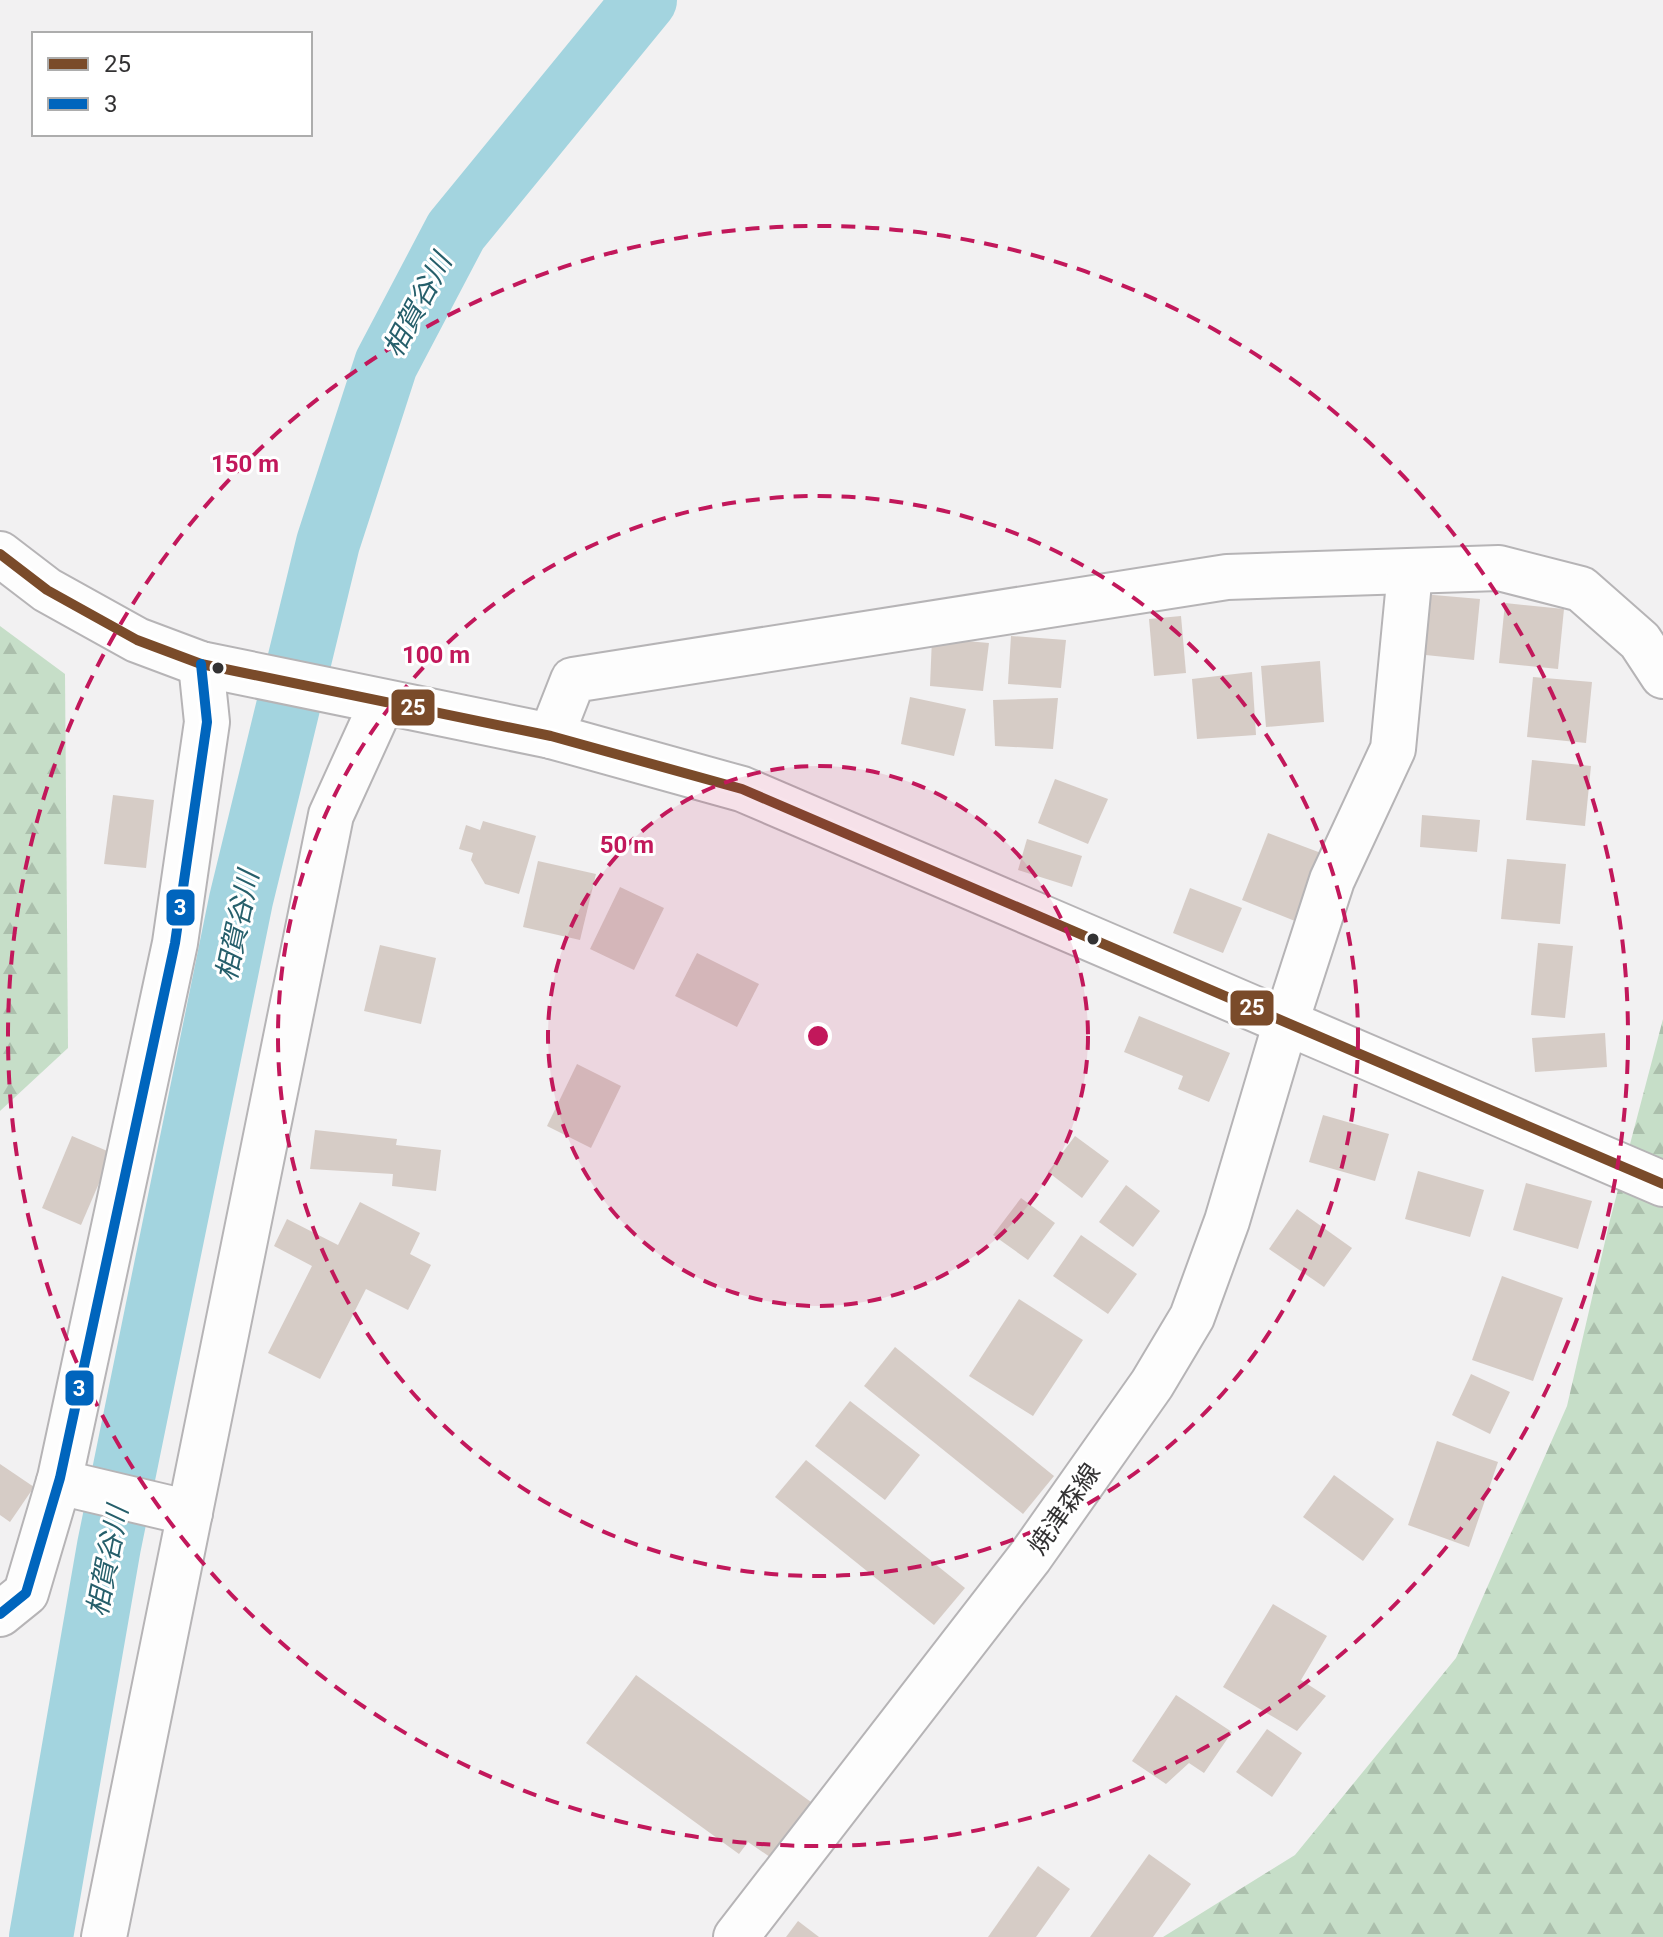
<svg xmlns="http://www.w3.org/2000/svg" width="1663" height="1937" font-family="Roboto,'Noto Sans JP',sans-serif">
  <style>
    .forest { fill: url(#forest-firs) }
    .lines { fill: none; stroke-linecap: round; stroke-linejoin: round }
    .river { stroke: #a3d4df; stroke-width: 64 }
    .building { fill: #d6ccc6 }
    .minor-casing { stroke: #b6b4b6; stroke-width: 48 }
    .major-casing { stroke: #b6b4b6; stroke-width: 48 }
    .minor { stroke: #fdfdfd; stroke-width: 44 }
    .major { stroke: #fdfdfd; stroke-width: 44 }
    .bus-1-casing { stroke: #fff; stroke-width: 16 }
    .bus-2-casing { stroke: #fff; stroke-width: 16 }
    .bus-1 { stroke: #7a4b2a; stroke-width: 10 }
    .bus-2 { stroke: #0065bd; stroke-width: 10 }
    .ring { fill: none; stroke: #c2185b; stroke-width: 4; stroke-dasharray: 14 10 }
    .bus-dot { fill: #333233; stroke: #fff; stroke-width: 3 }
    .labels { text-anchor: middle; stroke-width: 6; stroke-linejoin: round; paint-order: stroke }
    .street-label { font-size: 26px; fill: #333233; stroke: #fff }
    .water-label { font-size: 28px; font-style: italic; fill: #265f6b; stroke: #fff }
    .centre { fill: #c2185b; stroke: #fff; stroke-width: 4 }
    .ring-label { font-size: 24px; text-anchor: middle; font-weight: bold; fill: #c2185b; stroke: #fff; stroke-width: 6; stroke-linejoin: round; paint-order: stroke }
    .line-badge { stroke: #fff; stroke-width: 3 }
    .badge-label { font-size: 22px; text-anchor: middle; font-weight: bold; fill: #fff }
  </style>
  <defs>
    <pattern id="forest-firs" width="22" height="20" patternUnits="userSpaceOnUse" patternTransform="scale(2)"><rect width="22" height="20" fill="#c6dec8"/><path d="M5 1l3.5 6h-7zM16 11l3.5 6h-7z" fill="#abbfac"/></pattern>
  </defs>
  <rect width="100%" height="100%" fill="#f2f1f2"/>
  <g class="forest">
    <polygon points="0,626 65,674 68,1048 0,1111"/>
    <polygon points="1663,1019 1663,1937 1163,1937 1295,1855 1456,1658 1567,1406 1610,1220"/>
  </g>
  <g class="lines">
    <polyline class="river" points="41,1937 109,1546 241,900 328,543 386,364 456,231 645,0"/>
  </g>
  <g class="building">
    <polygon points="1422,594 1480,599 1474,660 1416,654"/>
    <polygon points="1505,603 1564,609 1558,669 1499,663"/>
    <polygon points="1181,616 1186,673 1154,676 1149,619"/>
    <polygon points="1011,636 1066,640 1061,688 1008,684"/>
    <polygon points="932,638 989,643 983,691 930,686"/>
    <polygon points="1320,661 1324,722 1266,727 1261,666"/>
    <polygon points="1252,672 1256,735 1197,739 1192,679"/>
    <polygon points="1533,677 1592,682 1586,743 1527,737"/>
    <polygon points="910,697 966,709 954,756 901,744"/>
    <polygon points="1058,698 1053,749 995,746 993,700"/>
    <polygon points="1532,760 1591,766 1585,826 1526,820"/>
    <polygon points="1055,779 1108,799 1088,844 1038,823"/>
    <polygon points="113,795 154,800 146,868 104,864"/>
    <polygon points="1422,815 1480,820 1477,852 1420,847"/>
    <polygon points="483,821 536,836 519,894 485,884 471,860 473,853 459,849 466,825 480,830"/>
    <polygon points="1268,833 1321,853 1295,921 1242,900"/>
    <polygon points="1027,839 1082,856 1072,887 1018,870"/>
    <polygon points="1507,859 1566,864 1560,924 1501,919"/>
    <polygon points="538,861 596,874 580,940 523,927"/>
    <polygon points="620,887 664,908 634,970 590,949"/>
    <polygon points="1190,888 1242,908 1223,953 1173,933"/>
    <polygon points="1538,943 1573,946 1565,1018 1531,1015"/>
    <polygon points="380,945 436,958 421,1024 364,1011"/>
    <polygon points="697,953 759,984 737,1027 675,996"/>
    <polygon points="1139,1016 1230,1053 1209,1102 1178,1089 1183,1076 1124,1052"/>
    <polygon points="1605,1033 1607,1067 1535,1072 1532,1038"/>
    <polygon points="577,1064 621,1086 591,1148 547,1126"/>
    <polygon points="1323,1115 1389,1134 1375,1181 1309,1162"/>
    <polygon points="315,1130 397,1139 396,1145 441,1150 436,1191 392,1186 393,1174 310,1169"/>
    <polygon points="72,1136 112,1153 81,1225 42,1208"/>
    <polygon points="1075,1136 1109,1161 1082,1198 1048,1172"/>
    <polygon points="1418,1171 1484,1190 1470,1237 1405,1219"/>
    <polygon points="1526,1183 1592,1201 1578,1249 1513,1230"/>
    <polygon points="1126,1185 1160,1211 1133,1247 1099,1222"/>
    <polygon points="1021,1198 1055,1223 1028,1260 993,1235"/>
    <polygon points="360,1202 420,1233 410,1254 431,1265 408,1310 366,1289 320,1379 268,1353 312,1266 274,1246 287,1219 338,1245"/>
    <polygon points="1297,1209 1352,1248 1324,1287 1269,1249"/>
    <polygon points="1081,1235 1137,1274 1108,1314 1053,1276"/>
    <polygon points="1502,1276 1563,1298 1533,1381 1472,1360"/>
    <polygon points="1019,1299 1083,1340 1033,1416 969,1376"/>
    <polygon points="895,1347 1054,1476 1023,1514 864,1386"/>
    <polygon points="1471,1374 1510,1392 1490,1434 1452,1415"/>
    <polygon points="850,1401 920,1455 885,1500 815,1446"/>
    <polygon points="1437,1441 1498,1462 1469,1547 1408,1525"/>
    <polygon points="806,1460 965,1588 934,1625 775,1497"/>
    <polygon points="0,1464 34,1487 10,1522 0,1515"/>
    <polygon points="1334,1475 1394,1519 1363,1561 1303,1517"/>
    <polygon points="1273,1604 1327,1636 1301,1680 1326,1696 1297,1731 1223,1687"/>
    <polygon points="636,1675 811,1802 770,1857 748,1842 739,1854 586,1743"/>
    <polygon points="1176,1695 1232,1732 1204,1773 1189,1763 1166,1784 1132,1761"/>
    <polygon points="1267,1729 1302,1753 1272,1797 1236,1772"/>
    <polygon points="1149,1854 1191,1884 1153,1937 1090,1937"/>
    <polygon points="1038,1866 1070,1889 1036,1937 988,1937"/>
    <polygon points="798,1921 819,1937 786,1937"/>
  </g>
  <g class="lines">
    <g class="minor-casing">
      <g id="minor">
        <polyline points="551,736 573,680 1227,577 1499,568 1581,589 1640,641 1663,676"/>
        <polyline points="1286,1022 1332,880 1393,749 1410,572"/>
        <polyline points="59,1482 190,1513"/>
        <polyline points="0,1614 26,1593 60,1478 175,943 207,722 201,664"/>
        <polyline points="104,1937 331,815 382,703"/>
      </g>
    </g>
    <g class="major-casing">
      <g id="major">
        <polyline points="0,554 47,590 137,640 201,664 551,736 742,789 1663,1184"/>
        <polyline points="736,1937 1030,1557 1152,1384 1192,1317 1227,1221 1286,1022"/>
      </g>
    </g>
    <use href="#minor" class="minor"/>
    <use href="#major" class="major"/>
    <g class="bus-1-casing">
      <polyline id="bus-1" points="0,554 47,590 137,640 201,664 551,736 742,789 1663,1184"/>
    </g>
    <g class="bus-2-casing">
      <polyline id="bus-2" points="0,1614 26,1593 60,1478 175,943 207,722 201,664"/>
    </g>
    <use href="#bus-1" class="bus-1"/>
    <use href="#bus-2" class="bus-2"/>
  </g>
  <circle cx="818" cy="1036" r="270" fill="#c2185b" fill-opacity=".12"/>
  <g class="ring">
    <circle cx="818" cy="1036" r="270"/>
    <circle cx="818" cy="1036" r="540"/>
    <circle cx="818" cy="1036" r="810"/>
  </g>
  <g class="bus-dot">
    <circle cx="218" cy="668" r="7"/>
    <circle cx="1093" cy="939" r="7"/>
  </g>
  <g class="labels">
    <g class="street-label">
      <text transform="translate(1064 1509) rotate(-55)" y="9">焼津森線</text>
    </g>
    <g class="water-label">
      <text transform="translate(417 305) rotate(-62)" y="10">相賀谷川</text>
      <text transform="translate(237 926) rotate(-78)" y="10">相賀谷川</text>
      <text transform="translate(107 1561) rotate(-79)" y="10">相賀谷川</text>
    </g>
  </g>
  <circle cx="818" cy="1036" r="12" class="centre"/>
  <g class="ring-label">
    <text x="245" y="472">150 m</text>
    <text x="436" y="663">100 m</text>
    <text x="627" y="853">50 m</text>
  </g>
  <g class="line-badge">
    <rect x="390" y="688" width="46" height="39" rx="8" fill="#7a4b2a"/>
    <rect x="165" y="888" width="31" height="39" rx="8" fill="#0065bd"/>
    <rect x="1229" y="989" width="46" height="38" rx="8" fill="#7a4b2a"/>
    <rect x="64" y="1369" width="31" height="38" rx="8" fill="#0065bd"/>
  </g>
  <g class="badge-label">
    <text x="413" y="715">25</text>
    <text x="180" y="915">3</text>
    <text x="1252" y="1015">25</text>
    <text x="79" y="1396">3</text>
  </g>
  <rect x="32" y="32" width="280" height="104" fill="#ffffff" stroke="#adadad" stroke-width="2"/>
  <rect x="48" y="58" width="40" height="12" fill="#7a4b2a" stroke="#adadad" stroke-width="2"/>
  <text x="104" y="72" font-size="24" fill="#333233">25</text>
  <rect x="48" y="98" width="40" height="12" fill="#0065bd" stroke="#adadad" stroke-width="2"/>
  <text x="104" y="112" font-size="24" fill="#333233">3</text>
</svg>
